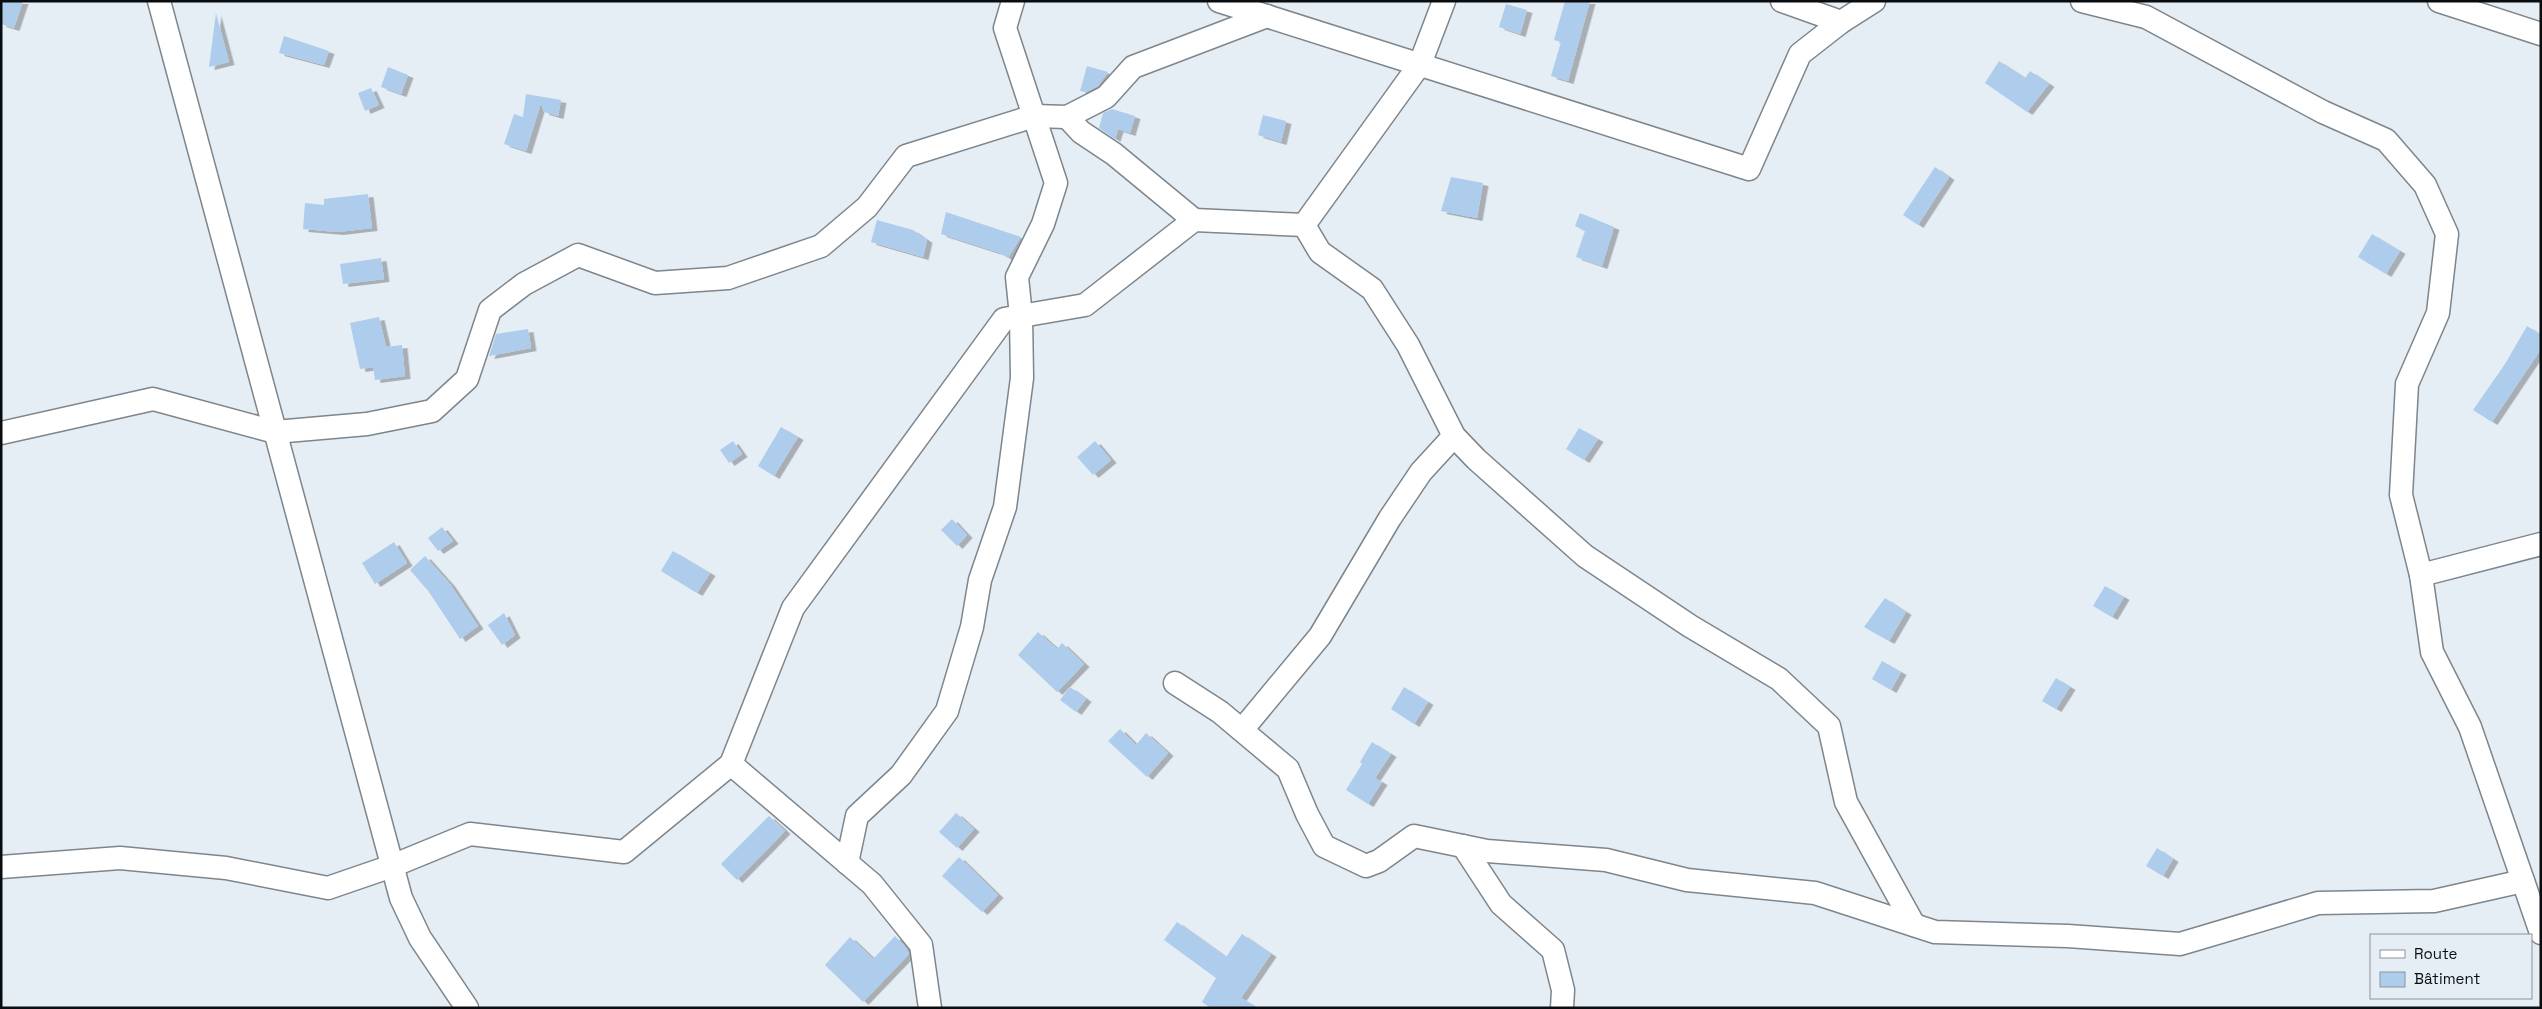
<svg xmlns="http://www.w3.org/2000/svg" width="2542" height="1009" font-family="'Space Grotesk',sans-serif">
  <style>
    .building { fill: #aecdec; filter: url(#shadow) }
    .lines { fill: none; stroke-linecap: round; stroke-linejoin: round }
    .minor-casing { stroke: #7e858b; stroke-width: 25 }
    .minor { stroke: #fff; stroke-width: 22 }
  </style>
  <defs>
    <filter id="shadow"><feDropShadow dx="5.5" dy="3" stdDeviation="0" flood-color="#0004"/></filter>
  </defs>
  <rect width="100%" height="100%" fill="#e5edf5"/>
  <g class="building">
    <polygon points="1,1 23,1 14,28 1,24"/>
    <polygon points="1565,1 1590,1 1568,81 1551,76 1561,42 1554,40"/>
    <polygon points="1506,4 1527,10 1520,34 1499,27"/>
    <polygon points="216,13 229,62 209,67"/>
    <polygon points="284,36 329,51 324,65 279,53"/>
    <polygon points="1999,61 2025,78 2030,71 2049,84 2027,112 1985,83"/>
    <polygon points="1087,66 1108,72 1098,86 1086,92 1080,91"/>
    <polygon points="388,67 408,75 401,94 381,87"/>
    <polygon points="371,88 379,105 365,111 358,93"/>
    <polygon points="526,94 561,100 558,116 544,112 541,103 526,151 504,144 514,114 523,117"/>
    <polygon points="1112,109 1135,116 1130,133 1118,129 1115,139 1099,128 1103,113"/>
    <polygon points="1263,115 1286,121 1281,142 1258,135"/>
    <polygon points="1935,167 1949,177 1918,225 1903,215"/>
    <polygon points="1451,177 1483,183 1477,218 1441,211"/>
    <polygon points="368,194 372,228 338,232 303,229 305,203 324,205 324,199"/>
    <polygon points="946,212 1021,237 1008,258 1000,253 941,234"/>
    <polygon points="1580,213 1614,227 1602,266 1576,257 1585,231 1575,226"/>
    <polygon points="877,220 913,230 927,240 923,257 871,242"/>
    <polygon points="2372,234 2400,251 2386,274 2358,257"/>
    <polygon points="381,258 384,279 343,284 340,264"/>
    <polygon points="379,317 386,347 402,345 405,376 375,380 373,367 360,369 350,323"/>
    <polygon points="2527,326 2541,335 2541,349 2492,422 2473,410 2505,364"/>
    <polygon points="528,329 531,348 489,356 496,334"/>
    <polygon points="781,427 798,437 774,476 758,466"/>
    <polygon points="1579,428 1598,439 1584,460 1566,449"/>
    <polygon points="733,441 742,454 729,463 720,450"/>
    <polygon points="1095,441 1111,460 1093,475 1077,457"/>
    <polygon points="952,519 967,535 957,546 941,530"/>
    <polygon points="442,527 453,541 438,551 428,538"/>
    <polygon points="394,542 407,563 375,584 362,563"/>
    <polygon points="673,551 710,573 697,593 661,571"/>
    <polygon points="425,556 450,584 478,626 460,639 429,592 410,570"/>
    <polygon points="2105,586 2124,597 2112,617 2093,606"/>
    <polygon points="1885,598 1906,612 1889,641 1864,627"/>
    <polygon points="504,613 515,635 502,645 488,625"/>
    <polygon points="1038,632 1057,649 1062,643 1084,664 1057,692 1018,655"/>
    <polygon points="1882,661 1901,672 1891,690 1872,679"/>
    <polygon points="2056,678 2070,687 2056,709 2042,701"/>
    <polygon points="1070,687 1086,699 1076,712 1060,700"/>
    <polygon points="1404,687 1428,702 1414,724 1391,709"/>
    <polygon points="1120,729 1136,745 1146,733 1168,753 1147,777 1108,741"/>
    <polygon points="1372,742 1391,754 1375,778 1382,782 1368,804 1346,790 1362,764 1360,762"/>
    <polygon points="956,813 974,829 957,848 939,832"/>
    <polygon points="769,816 785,831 737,880 721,864"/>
    <polygon points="2157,848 2173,859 2163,876 2146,866"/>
    <polygon points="959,857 998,895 982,912 942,876"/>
    <polygon points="1177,922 1226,957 1242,934 1271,954 1241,998 1258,1008 1211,1008 1202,1002 1216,978 1164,940"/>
    <polygon points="895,936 906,948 909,954 863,1002 825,965 850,937 873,959"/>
  </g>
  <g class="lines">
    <g class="minor-casing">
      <g id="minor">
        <polyline points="159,1 401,898 420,938 467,1008"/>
        <polyline points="1219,1 1749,169 1800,54 1841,22 1874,1"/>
        <polyline points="1782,1 1841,22"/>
        <polyline points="2082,1 2146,17 2323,112 2386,140 2425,185 2447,234 2438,313 2407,384 2401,495 2421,575 2432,652 2470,727 2541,933"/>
        <polyline points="2439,1 2541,34"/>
        <polyline points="1067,117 1081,132 1114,154 1194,220"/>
        <polyline points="1304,225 1320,252 1372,289 1408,345 1454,436 1476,459 1585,556 1690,626 1779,679 1829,726 1846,802 1914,925"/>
        <polyline points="1,433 153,399 275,432 367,424 432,411 467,379 490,310 524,284 578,255 655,283 728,278 821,246 867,207 906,156 1034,116 1067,117 1106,97 1133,67 1267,16"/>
        <polyline points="2421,575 2541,544"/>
        <polyline points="1175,683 1220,712 1288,769 1307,814 1324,846 1366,866 1379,861 1414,836 1487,851 1606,860 1687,880 1815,893 1935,932 2068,936 2180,944 2318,903 2434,901 2523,881"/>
        <polyline points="1242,730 1320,636 1390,518 1421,472 1454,436"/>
        <polyline points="731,764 872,884 921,945 930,1008"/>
        <polyline points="1463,846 1501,904 1553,950 1563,990 1562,1008"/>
        <polyline points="847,863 857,816 901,775 947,711 972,627 980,580 1005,507 1022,378 1021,316 1017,277 1043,224 1056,183 1005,28 1013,1"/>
        <polyline points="1,867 120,858 226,868 328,888 392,866 470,834 624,852 731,764 793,608 1004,319 1085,305 1194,220 1304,225 1420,64 1444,1"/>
      </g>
    </g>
    <use href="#minor" class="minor"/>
  </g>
  <rect width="2542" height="1009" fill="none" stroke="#0a0d0f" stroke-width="5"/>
  <rect x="2370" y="934" width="162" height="65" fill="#e5edf5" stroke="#8d9399"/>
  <rect x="2380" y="950" width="25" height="8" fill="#ffffff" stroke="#8d9399"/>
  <text x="2414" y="959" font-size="15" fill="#0a0d0f">Route</text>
  <rect x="2380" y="972" width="25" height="15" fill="#aecdec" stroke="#8d9399"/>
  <text x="2414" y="984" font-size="15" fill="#0a0d0f">Bâtiment</text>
</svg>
